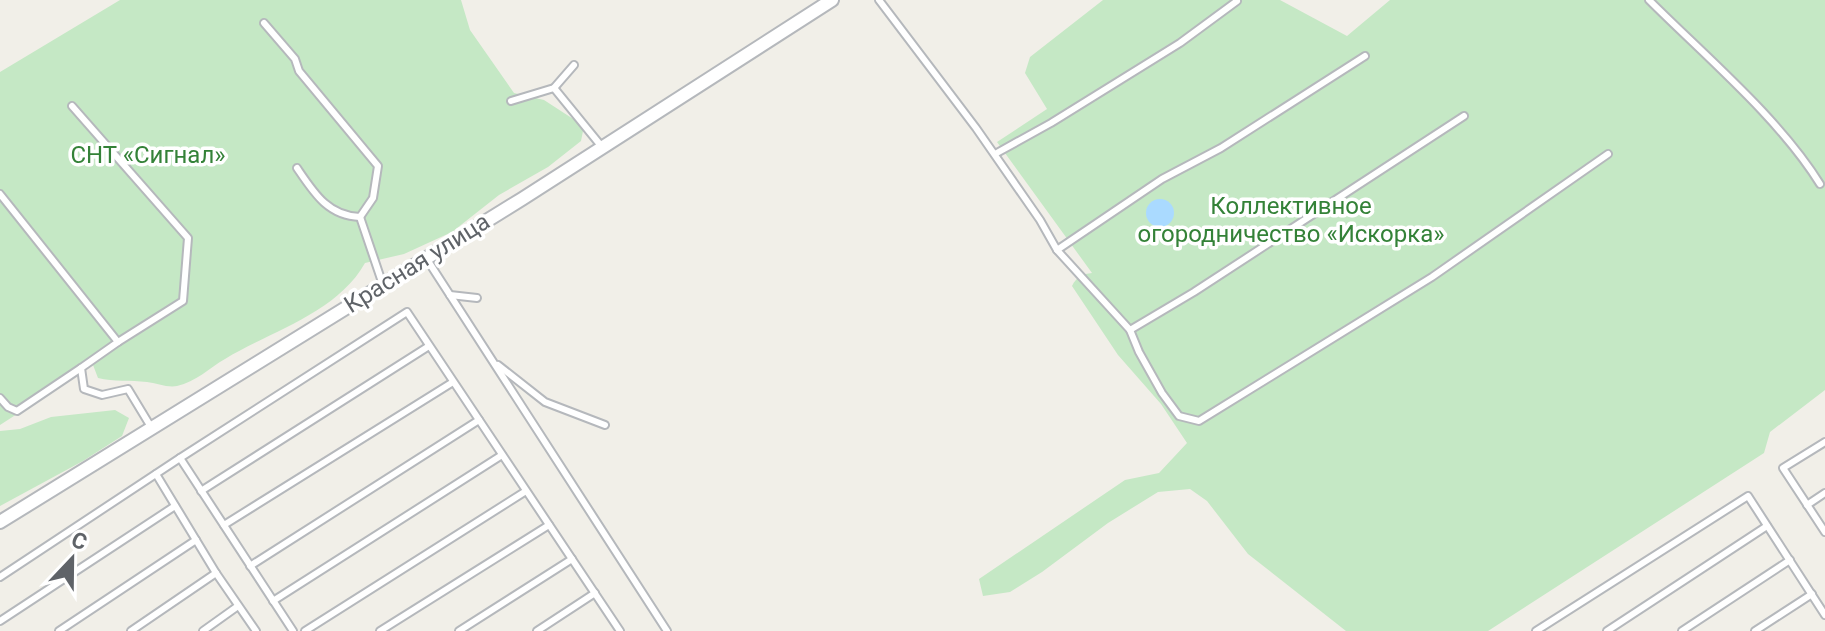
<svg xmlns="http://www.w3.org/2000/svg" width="1825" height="631" font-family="Roboto,sans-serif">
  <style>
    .green { fill: #c5e8c5 }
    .water { fill: #aadaff }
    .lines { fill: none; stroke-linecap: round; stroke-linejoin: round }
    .service-casing { stroke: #b5b8bc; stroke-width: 10 }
    .minor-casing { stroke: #b5b8bc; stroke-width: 16 }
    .service { stroke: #fff; stroke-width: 6 }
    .minor { stroke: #fff; stroke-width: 12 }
    .labels { text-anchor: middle; stroke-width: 7; stroke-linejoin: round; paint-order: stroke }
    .park-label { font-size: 24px; fill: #348238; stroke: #fff }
    .street-label { font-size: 24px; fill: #5f6368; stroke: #fff }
  </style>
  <rect width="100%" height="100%" fill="#f1efe8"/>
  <g class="green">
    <path d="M 120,0 L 461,0 L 470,30 L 514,93 L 544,100 L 584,126 L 581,141 L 548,167 L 499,195 L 452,232 L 404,254 L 365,263 C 337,313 271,331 225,359 C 209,368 196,382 177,386 C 168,388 156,383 147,382 C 130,380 114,382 98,378 L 93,365 L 0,425 L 0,72 Z"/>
    <path d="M 1103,0 L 1280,0 L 1347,36 L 1390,0 L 1825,0 L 1825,390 L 1770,432 L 1764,453 L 1488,631 L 1346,631 L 1248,554 L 1207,501 L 1190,489 L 1158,492 L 1108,523 L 1042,572 L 1010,592 L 983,596 L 979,579 L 1125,480 L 1159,473 L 1187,443 L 1161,404 L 1118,355 L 1072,286 C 1077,276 1083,274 1092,273 L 997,142 L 1047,109 L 1025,73 L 1030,57 Z"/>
    <polygon points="115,410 129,418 122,436 83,461 0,506 0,431 20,429 51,417"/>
  </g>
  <circle class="water" cx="1160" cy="213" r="14"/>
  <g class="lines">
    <g class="service-casing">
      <g id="service">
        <polyline points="879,0 976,128 1040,220 1057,250 1130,330 1139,352 1162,393 1179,416 1199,421 1432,277 1608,154"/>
        <path d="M 1649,0 C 1705,56 1779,118 1820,184"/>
        <path d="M 264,23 L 295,59 L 299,71 L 378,166 L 373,198 L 360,217 C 328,216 314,193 297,168"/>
        <polyline points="554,88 602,147"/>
        <polyline points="511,101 554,88 574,65"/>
        <polyline points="72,106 188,238 183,301 118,342"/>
        <polyline points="995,154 1051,123 1180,43 1237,1"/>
        <polyline points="0,194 118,342 81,368 84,389 102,395 128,389 151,427"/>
        <polyline points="360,217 383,285"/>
        <polyline points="1057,250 1162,179 1221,148 1365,56"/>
        <polyline points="428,261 667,631"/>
        <polyline points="450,295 477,298"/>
        <polyline points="1130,330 1194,292 1464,116"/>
        <polyline points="498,365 545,402 605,425"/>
        <polyline points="0,398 8,407 17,411 81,368"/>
        <polyline points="1825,442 1783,468 1825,532"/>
        <polyline points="180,458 293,631"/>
        <polyline points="156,474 216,573 256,631"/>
        <polyline points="201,491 429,346"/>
        <polyline points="1807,505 1825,493"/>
        <polyline points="224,525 453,382"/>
        <polyline points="250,566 479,420"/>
        <polyline points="0,577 180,458 407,312 620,631"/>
        <polyline points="273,601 502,455"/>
        <polyline points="0,621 175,506"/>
        <polyline points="59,631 196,540"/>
        <polyline points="131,631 216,573"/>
        <polyline points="203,631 238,606"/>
        <polyline points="305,631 526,491"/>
        <polyline points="380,631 549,525"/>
        <polyline points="459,631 572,559"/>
        <polyline points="537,631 595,593"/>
        <polyline points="1536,631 1748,496 1825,615"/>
        <polyline points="1607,631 1767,526"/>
        <polyline points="1682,631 1790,560"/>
        <polyline points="1755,631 1812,594"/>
      </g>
    </g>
    <g class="minor-casing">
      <polyline id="minor" points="0,522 522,199 832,0"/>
    </g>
    <use href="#service" class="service"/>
    <use href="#minor" class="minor"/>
  </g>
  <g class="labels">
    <g class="park-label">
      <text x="148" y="163">СНТ «Сигнал»</text>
      <text x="1291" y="214">Коллективное<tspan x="1291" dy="28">огородничество «Искорка»</tspan></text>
    </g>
    <g class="street-label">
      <text transform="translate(417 263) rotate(-32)" y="8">Красная улица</text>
    </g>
  </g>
  <g transform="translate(72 559) rotate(22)" stroke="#ffffff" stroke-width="6" paint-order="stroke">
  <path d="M0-6L14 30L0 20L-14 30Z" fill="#5f6368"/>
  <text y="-12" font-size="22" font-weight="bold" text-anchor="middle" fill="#5f6368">С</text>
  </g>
</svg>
